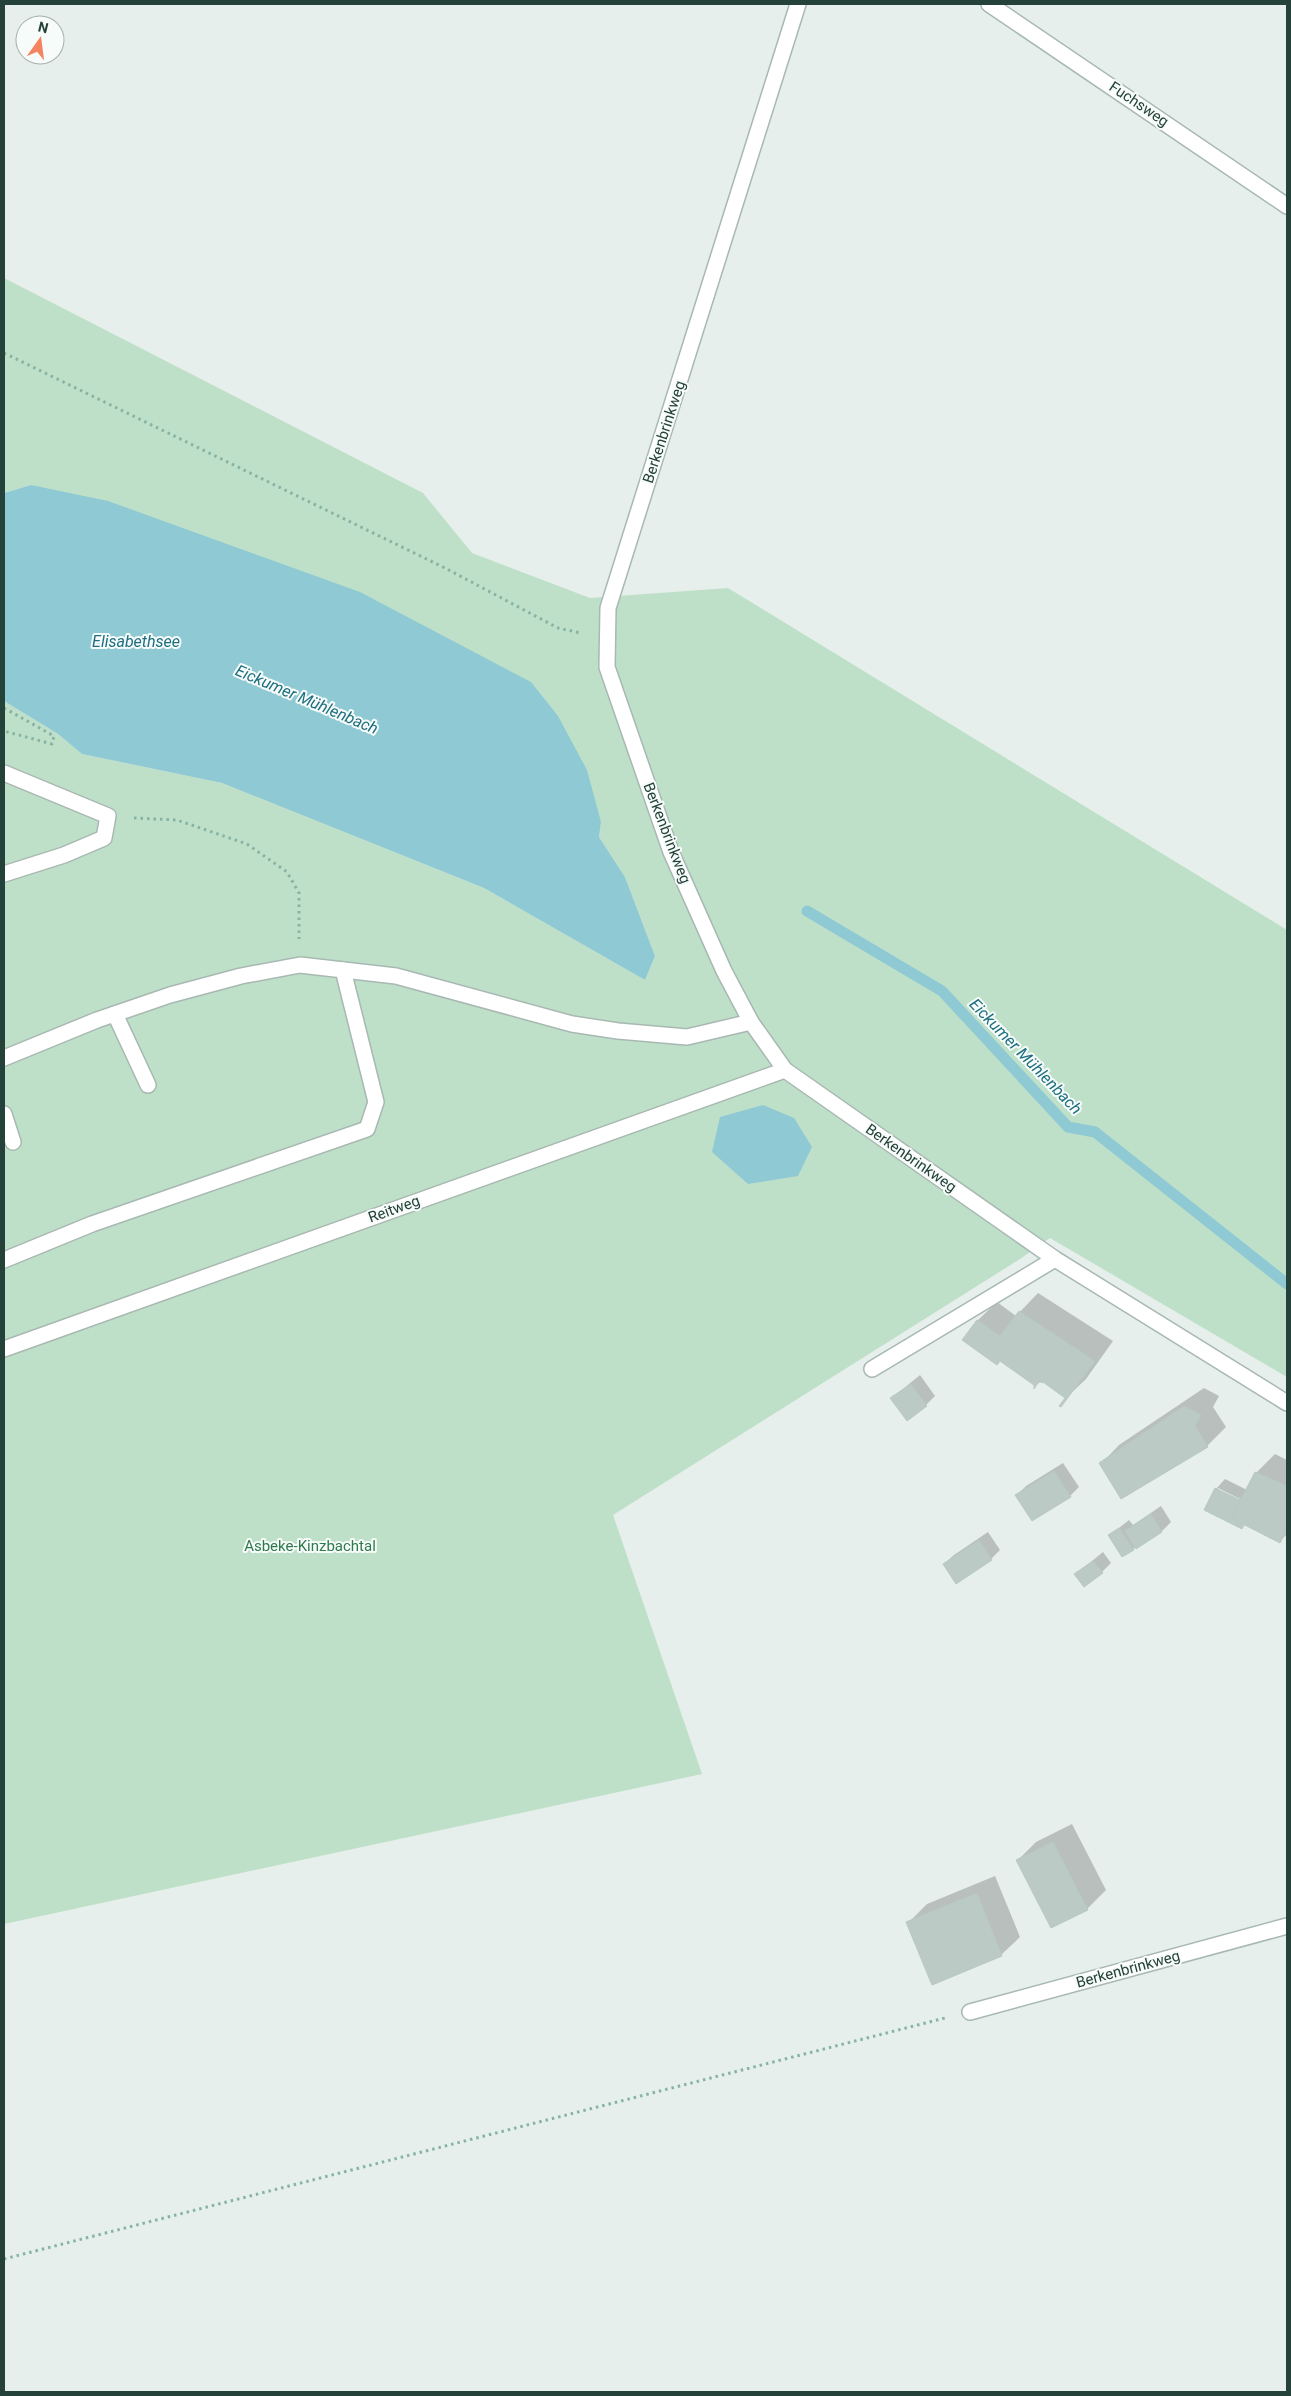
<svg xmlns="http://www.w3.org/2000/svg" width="1291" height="2396" font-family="Roboto,sans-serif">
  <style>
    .green { fill: #bfe0c8 }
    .water { fill: #8ec9d4 }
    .shadow { fill: #0003; fill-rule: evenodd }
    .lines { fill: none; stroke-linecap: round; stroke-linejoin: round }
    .stream { stroke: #8ec9d4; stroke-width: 11 }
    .building { fill: #bbcac4; stroke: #b8c9c2 }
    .lane-casing { stroke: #a8b8b2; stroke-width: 18 }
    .street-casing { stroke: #a8b8b2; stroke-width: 18 }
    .path { stroke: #86b3a5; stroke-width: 3; stroke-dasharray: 2.5 4; stroke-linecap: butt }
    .lane { stroke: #fff; stroke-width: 15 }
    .street { stroke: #fff; stroke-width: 15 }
    .labels { text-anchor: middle; stroke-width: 4; stroke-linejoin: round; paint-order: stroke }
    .street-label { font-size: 15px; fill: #24423a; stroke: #f7fbf9 }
    .park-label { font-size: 15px; fill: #2d7a4b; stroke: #f7fbf9 }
    .water-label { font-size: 16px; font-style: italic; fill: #1c6f80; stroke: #f7fbf9 }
  </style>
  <rect width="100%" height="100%" fill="#e6efeb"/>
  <polygon class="green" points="4,278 423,493 472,553 590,598 728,588 1287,930 1287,1377 1050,1238 1020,1259 613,1515 702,1774 4,1924 4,701 58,734 82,754 222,783 484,888 645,980 655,956 625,877 599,837 601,822 31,485 4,493"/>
  <g class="water">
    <polygon points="31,485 108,501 360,592 531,682 558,716 587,770 601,822 599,837 625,877 655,956 645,980 484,888 222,783 82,754 58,734 4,701 4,493"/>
    <polygon points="763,1105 794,1118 812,1147 798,1176 748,1184 712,1152 720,1117"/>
  </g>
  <g class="shadow">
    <polygon points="1038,1293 1113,1341 1086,1379 1067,1397 1043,1380 1035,1386 1001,1360 964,1339 978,1320 997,1302 1016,1316"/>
    <polygon points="920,1375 935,1396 926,1405 892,1398"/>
    <polygon points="1204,1388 1219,1396 1213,1407 1226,1427 1207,1446 1101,1464 1119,1445"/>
    <path d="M 1275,1454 L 1287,1460 L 1287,1534 L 1280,1541 L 1246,1523 L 1241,1528 L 1206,1509 L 1216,1489 L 1225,1479 L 1247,1490 L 1256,1473 ZM 1218,1488 L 1246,1502 L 1245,1504 L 1218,1491 Z"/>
    <polygon points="1063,1463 1079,1487 1070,1496 1017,1495 1026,1486"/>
    <polygon points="1161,1506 1171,1522 1162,1531 1133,1549 1110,1535 1129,1520 1133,1525"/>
    <polygon points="988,1532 1000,1550 991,1559 944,1564 954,1555"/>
    <polygon points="1103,1552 1111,1563 1102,1572 1076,1574"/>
    <polygon points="1072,1824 1106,1890 1087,1909 1018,1860 1036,1842"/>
    <polygon points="995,1876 1020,1937 1001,1955 908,1923 927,1904"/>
  </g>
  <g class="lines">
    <polyline class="stream" points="807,911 942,991 1068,1127 1095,1132 1287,1284"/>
  </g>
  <g class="building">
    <polygon points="1019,1311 1095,1361 1061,1407 1059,1406 1065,1398 1043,1382 1042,1383 1039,1381 1034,1389 1034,1385 1000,1361 997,1365 962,1340 977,1320 1000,1336"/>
    <polygon points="911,1384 927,1406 907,1421 890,1398"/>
    <polygon points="1184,1406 1201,1415 1195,1426 1208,1447 1121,1499 1099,1463"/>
    <polygon points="1054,1471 1071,1497 1032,1521 1015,1495"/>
    <polygon points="1255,1472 1287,1486 1287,1529 1280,1543 1231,1518"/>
    <polygon points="1215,1488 1240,1500 1231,1518 1244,1525 1242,1529 1204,1510"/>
    <polygon points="1151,1514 1162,1532 1136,1549 1125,1531"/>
    <polygon points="1119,1528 1134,1550 1122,1557 1108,1535"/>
    <polygon points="979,1540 992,1560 956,1584 943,1564"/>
    <polygon points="1093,1561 1103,1573 1084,1587 1074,1574"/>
    <polygon points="1053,1842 1088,1910 1051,1928 1016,1860"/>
    <polygon points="977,1893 1002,1956 932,1985 906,1922"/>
  </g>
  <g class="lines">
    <g class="lane-casing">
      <g id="lane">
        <polyline points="4,773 108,816 104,838 64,855 4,874"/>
        <polyline points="115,1014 148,1085"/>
        <polyline points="4,1058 97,1020 170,995 241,976 300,965 396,976 572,1024 618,1031 687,1037 751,1022"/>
        <polyline points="4,1114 13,1142"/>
        <polyline points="4,1260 92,1224 367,1129 376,1102 343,970"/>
        <polyline points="872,1369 1055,1259"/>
      </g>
    </g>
    <g class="street-casing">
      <g id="street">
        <polyline points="798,4 608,608 607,667 671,852 724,971 751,1022 785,1070 1055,1259 1287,1403"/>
        <polyline points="989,4 1287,206"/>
        <polyline points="4,1349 785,1070"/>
        <polyline points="970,2012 1287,1926"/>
      </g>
    </g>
    <g class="path">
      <polyline points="4,353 445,568 558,628 581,633"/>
      <polyline points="4,708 54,736 52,744 4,731"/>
      <polyline points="134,818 177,820 247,844 287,872 299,893 299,939"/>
      <polyline points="4,2259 945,2018"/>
    </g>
    <use href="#lane" class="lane"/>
    <use href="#street" class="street"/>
  </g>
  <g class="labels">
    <g class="street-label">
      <text transform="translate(1139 104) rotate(34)" y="5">Fuchsweg</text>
      <text transform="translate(664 432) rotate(-72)" y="5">Berkenbrinkweg</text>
      <text transform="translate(667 833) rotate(69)" y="5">Berkenbrinkweg</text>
      <text transform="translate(911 1158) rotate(35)" y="5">Berkenbrinkweg</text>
      <text transform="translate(394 1209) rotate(-20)" y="5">Reitweg</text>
      <text transform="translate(1128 1969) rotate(-15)" y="5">Berkenbrinkweg</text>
    </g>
    <g class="park-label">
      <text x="310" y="1551">Asbeke-Kinzbachtal</text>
    </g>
    <g class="water-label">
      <text x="136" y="647">Elisabethsee</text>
      <text transform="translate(307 699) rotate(23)" y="6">Eickumer Mühlenbach</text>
      <text transform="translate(1026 1056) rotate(46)" y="6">Eickumer Mühlenbach</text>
    </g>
  </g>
  <rect width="1291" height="2396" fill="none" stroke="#24423a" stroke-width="10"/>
  <g transform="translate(40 40) rotate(14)"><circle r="24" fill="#f7fbf9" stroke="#a3b1ad"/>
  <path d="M0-4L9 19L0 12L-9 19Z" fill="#f4845f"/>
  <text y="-8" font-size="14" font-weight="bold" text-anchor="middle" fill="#24423a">N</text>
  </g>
</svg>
